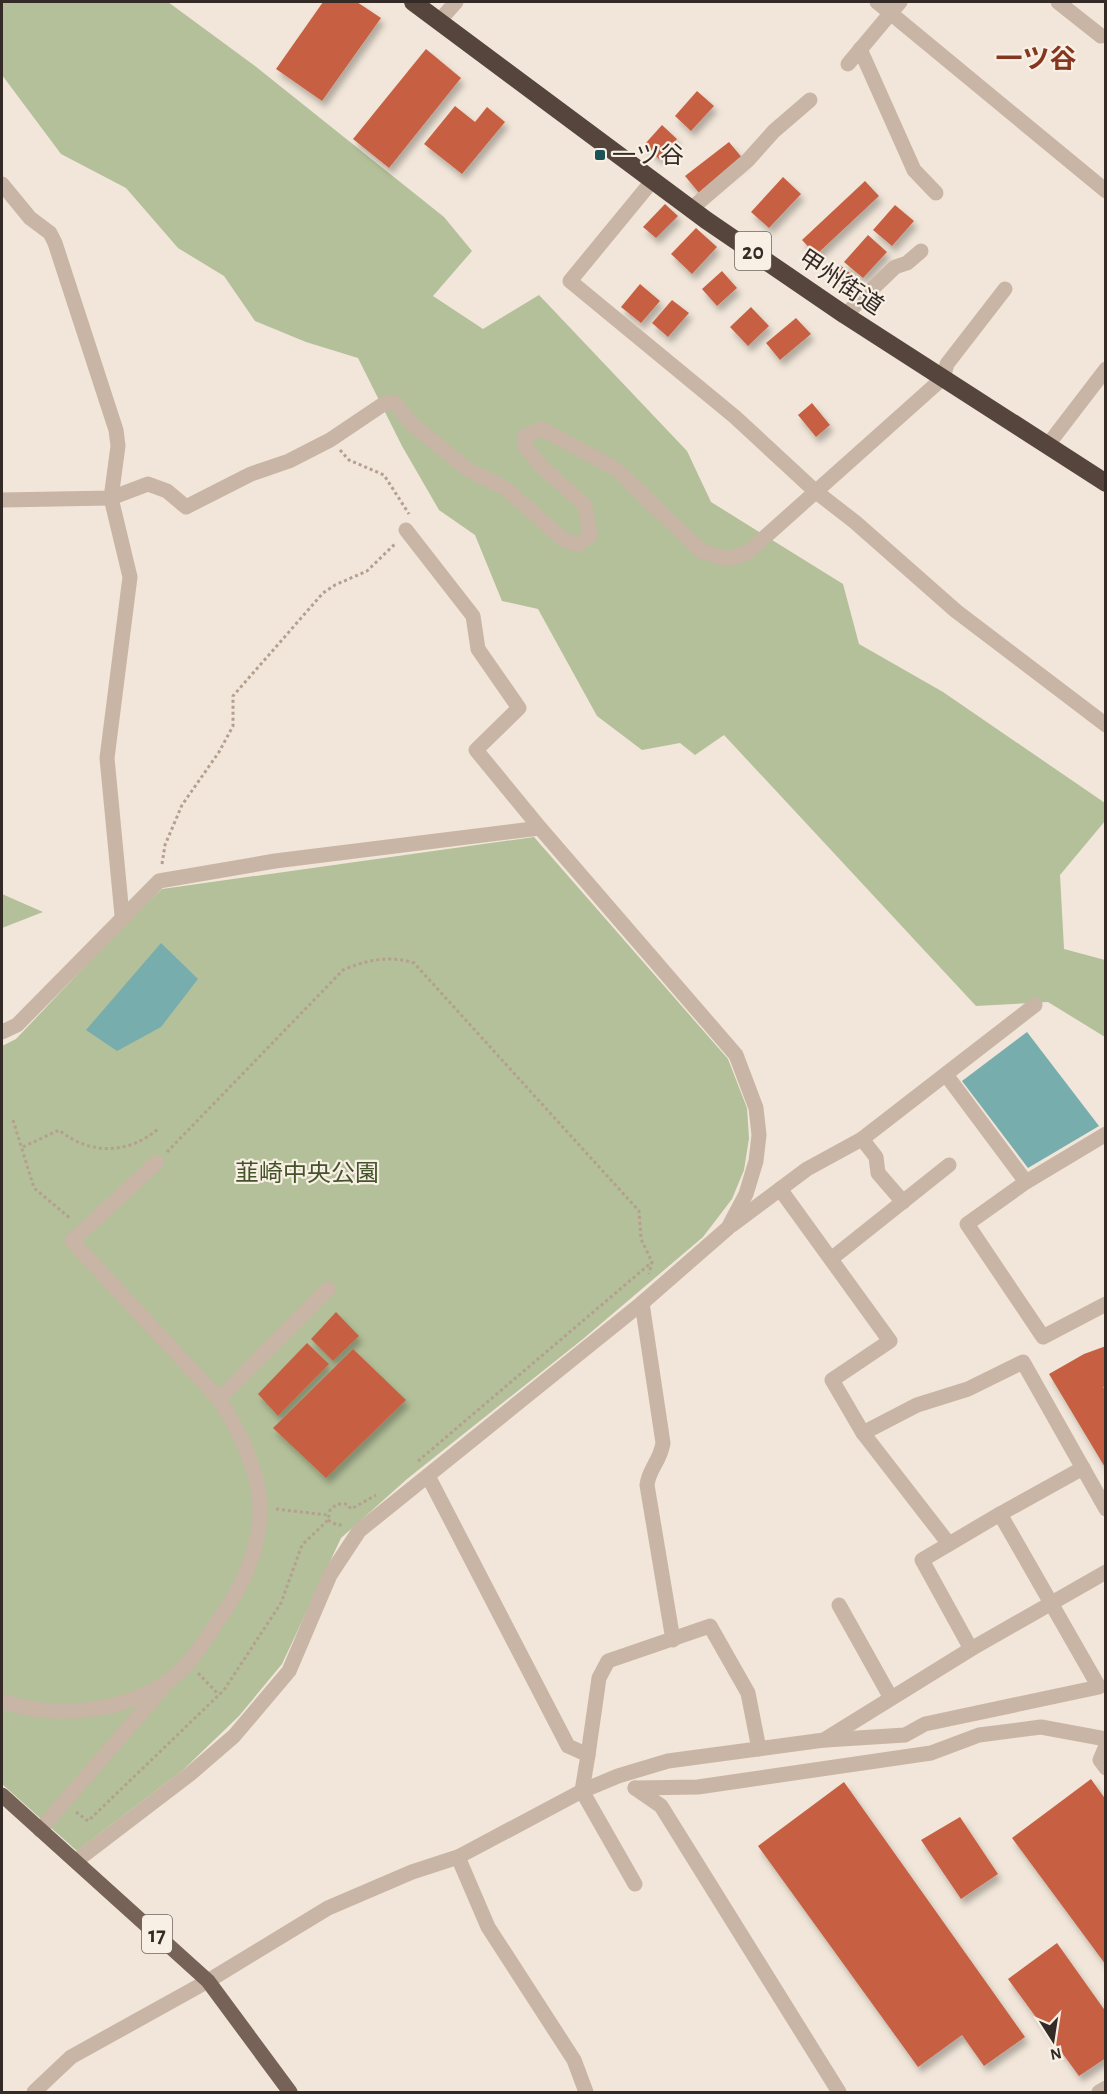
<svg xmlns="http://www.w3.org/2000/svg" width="1107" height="2094" font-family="'Alegreya Sans','Noto Sans JP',sans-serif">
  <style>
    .green { fill: #b3c099 }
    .water { fill: #78adae }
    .building { fill: #c76142; filter: url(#shadow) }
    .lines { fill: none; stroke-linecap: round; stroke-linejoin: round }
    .path { stroke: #b59f8f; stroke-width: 3; stroke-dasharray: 3 3; stroke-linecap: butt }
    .minor { stroke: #c9b5a5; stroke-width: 15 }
    .major { stroke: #776257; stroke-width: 15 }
    .highway { stroke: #56453d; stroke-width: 18 }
    .poi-dot { fill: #1c5356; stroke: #f9f0e5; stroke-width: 2 }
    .labels { text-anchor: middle; stroke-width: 4.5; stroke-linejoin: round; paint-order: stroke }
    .shield { fill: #f9f0e5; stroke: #70665f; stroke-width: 1.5 }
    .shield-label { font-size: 22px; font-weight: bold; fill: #352b26 }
    .poi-label { font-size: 24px; fill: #352b26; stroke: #f9f0e5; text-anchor: start }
    .street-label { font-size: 24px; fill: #352b26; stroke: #f9f0e5 }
    .park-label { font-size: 24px; fill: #45532a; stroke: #f9f0e5 }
    .quarter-label { font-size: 27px; font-weight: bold; fill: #84361f; stroke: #f9f0e5 }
  </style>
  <defs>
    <filter id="shadow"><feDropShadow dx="3.5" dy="6" stdDeviation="3" flood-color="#0004"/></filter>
  </defs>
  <rect width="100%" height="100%" fill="#f1e6d9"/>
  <g class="green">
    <polygon points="2,2 168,2 255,66 444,217 472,251 433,296 483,329 539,295 687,451 711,502 843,584 859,644 943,692 1105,803 1105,821 1060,875 1064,949 1105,960 1105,1037 1048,1002 976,1006 724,735 695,755 680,743 642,750 597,716 538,609 502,601 475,535 439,510 402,446 358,358 306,342 255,321 224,276 178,248 126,188 61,154 2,75"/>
    <polygon points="534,837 728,1059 747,1108 749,1138 744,1170 732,1199 703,1237 583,1339 407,1479 341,1538 282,1664 239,1716 183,1770 77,1851 2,1784 2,1046 16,1039 126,923 162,889"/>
    <polygon points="2,894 43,912 2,928"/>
  </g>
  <g class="water">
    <polygon points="161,943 198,979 161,1027 117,1051 86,1030"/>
    <polygon points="1027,1032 1099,1126 1028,1168 962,1081"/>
  </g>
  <g class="building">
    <polygon points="323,2 357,2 381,18 322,101 276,69"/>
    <polygon points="426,49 461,78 389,168 353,139"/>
    <polygon points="697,91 714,106 691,131 675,116"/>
    <polygon points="455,106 475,122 487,107 505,122 462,174 424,144"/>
    <polygon points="662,125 677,139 659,159 644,145"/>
    <polygon points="729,142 744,160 700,194 685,176"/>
    <polygon points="783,177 801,194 769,228 751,212"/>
    <polygon points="865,181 879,196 816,255 802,240"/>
    <polygon points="665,204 678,216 656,238 643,227"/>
    <polygon points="895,205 914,221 892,246 873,230"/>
    <polygon points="696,228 717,247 692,274 671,254"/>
    <polygon points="868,235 887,252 863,278 844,262"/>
    <polygon points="840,265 856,278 848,288 832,274"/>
    <polygon points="722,271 737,288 717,306 702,289"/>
    <polygon points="640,284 660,301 641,323 621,307"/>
    <polygon points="672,300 689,313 668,337 652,323"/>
    <polygon points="751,307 769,326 748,346 730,327"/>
    <polygon points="796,318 811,334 780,360 766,343"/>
    <polygon points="812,403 830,425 816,437 798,415"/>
    <polygon points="336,1312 359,1336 333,1361 311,1339"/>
    <polygon points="307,1343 329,1364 278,1416 258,1394"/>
    <polygon points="1106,1346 1106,1386 1103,1387 1106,1391 1106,1469 1049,1374 1084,1354"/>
    <polygon points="353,1349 406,1400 326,1478 273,1428"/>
    <polygon points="1091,1779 1106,1800 1106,1965 1012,1838"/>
    <polygon points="844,1782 1025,2037 984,2066 962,2035 918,2067 758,1846"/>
    <polygon points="960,1817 998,1874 961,1899 921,1840"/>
    <polygon points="1057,1943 1106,2012 1106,2058 1079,2076 1008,1979"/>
  </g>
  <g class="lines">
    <g class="path">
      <polyline points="340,450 349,460 384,475 409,514"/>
      <polyline points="162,864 165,845 182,805 219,752 233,726 233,696 323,593 335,585 367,571 396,543"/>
      <polyline points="13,1120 34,1188 71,1219"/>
      <path d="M 23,1147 L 59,1130 C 89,1155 129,1155 159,1128"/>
      <path d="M 167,1152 L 343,970 C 366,960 390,955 414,963 L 639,1211 L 641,1239 L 652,1262 L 649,1274"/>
      <polyline points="418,1461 652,1262"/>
      <polyline points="276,1509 327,1515"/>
      <polyline points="328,1520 337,1525 343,1525"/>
      <polyline points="198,1673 219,1695"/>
      <polyline points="76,1812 88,1821 224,1690 281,1603 302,1545 328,1520 330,1510 337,1504 347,1504 351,1509 376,1495"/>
    </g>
    <g class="minor">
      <polyline points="877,2 1106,191"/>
      <polyline points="1058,2 1101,36"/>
      <polyline points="439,21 456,2"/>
      <polyline points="860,49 914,170 936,193"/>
      <polyline points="848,64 900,2"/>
      <polyline points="653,180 570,281 735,417 815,491 855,522 956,611 1106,725"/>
      <polyline points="2,184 30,218 50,233 55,243 116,430 118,446 111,498 130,577 107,758 122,915"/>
      <polyline points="692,208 748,160 774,131 810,100"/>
      <polyline points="845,315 895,267 907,263 921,251"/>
      <polyline points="1047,446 1106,369"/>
      <polyline points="2,500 111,498 148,484 167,491 186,507 251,474 289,461 330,440 385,403 395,403 411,423 467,469 505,488 564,540 578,545 590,535 585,505 542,467 525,447 525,436 542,429 616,469 701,551 727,559 747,553 943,378 947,364 1005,289"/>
      <polyline points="406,530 473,616 478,649 519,708 476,750 540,828"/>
      <polyline points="2,1032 17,1025 159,881 275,861 540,828 736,1055 756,1108 759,1135 756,1161 746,1194 728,1228 642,1303 359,1531 330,1575 289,1671 234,1736 190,1774 76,1861"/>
      <polyline points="947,1076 1026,1182"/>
      <polyline points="1106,1134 1026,1182 967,1224 1043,1337 1106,1304"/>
      <polyline points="862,1139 876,1157 878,1173 903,1202"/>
      <polyline points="157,1162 72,1241 219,1399"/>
      <polyline points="780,1189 890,1341 832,1380 863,1433 949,1544"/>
      <polyline points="732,1225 807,1169 862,1139 1035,1005"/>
      <polyline points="831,1259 949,1165"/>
      <path d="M 642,1303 L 663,1443 C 660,1462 649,1468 647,1485 L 673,1640"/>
      <polyline points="863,1433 917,1405 968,1389 1023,1362 1106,1509"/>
      <polyline points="428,1476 568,1746 588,1755 582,1791 635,1884"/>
      <polyline points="1000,1514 1083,1468"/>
      <polyline points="839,1605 891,1698"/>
      <path d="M 2,1701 C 61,1722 145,1711 188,1663 C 200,1650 210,1632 220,1618 C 243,1585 260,1550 260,1508 C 259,1469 239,1431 219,1399 L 328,1289"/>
      <polyline points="826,1740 905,1735 925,1724 1099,1687 1000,1514 922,1560 971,1649"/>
      <polyline points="1106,1746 1100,1760 1106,1768"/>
      <polyline points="588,1755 599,1678 608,1661 710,1626 748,1693 759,1749"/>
      <polyline points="635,1788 698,1787 931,1753 979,1735 1041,1727 1106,1739"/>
      <polyline points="635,1788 661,1806 839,2092"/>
      <polyline points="40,1830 162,1689"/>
      <polyline points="458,1857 488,1927 574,2060 586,2092"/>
      <polyline points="34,2092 71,2057 208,1981 328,1908 412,1872 458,1857 582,1791 618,1776 668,1761 824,1740 971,1649 1106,1572"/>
      <polyline points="1099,2092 1106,2088"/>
    </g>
    <polyline class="major" points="2,1795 208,1981 290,2092"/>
    <polyline class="highway" points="413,2 706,220 845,315 1106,483"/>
  </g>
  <rect class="poi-dot" x="594" y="149" width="12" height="12" rx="3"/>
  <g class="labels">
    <g class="shield">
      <rect x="735" y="232" width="36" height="38" rx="4.5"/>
      <rect x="142" y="1915" width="30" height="38" rx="4.5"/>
    </g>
    <g class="shield-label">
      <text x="753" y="259">20</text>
      <text x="157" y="1942">17</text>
    </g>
    <g class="poi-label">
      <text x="612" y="163">一ツ谷</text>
    </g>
    <g class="street-label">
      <text transform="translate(841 282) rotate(34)" y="8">甲州街道</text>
    </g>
    <g class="park-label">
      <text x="307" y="1181">韮崎中央公園</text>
    </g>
    <g class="quarter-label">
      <text x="1036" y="68">一ツ谷</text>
    </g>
  </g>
  <rect width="1107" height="2094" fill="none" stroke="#352b26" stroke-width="6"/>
  <g transform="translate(1053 2040) rotate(168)" stroke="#f9f0e5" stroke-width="4.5" paint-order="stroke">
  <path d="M0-4.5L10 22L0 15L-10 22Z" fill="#352b26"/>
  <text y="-9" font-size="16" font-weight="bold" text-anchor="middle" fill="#352b26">N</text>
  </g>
</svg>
